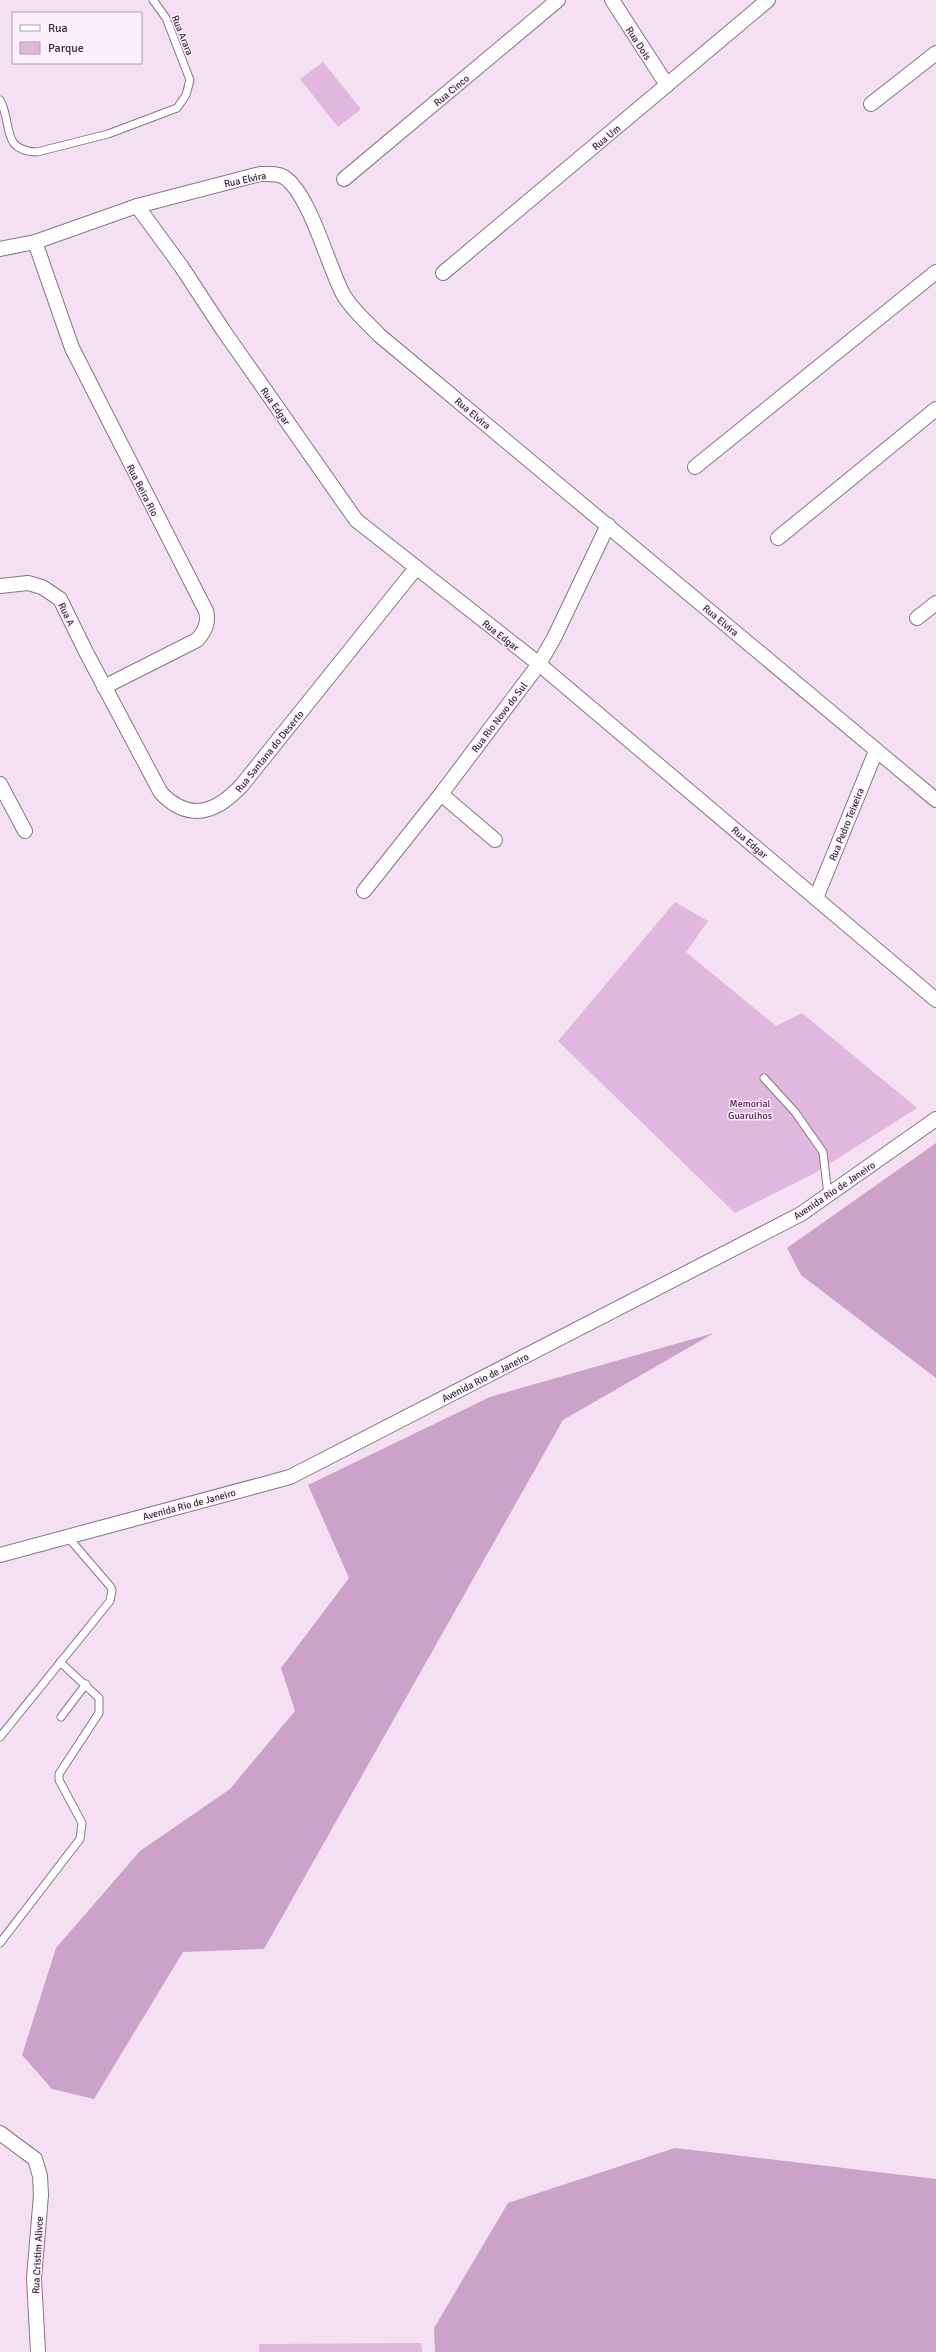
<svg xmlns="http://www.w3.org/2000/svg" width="936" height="2352" font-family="Signika,sans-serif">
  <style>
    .green { fill: #e0b7dd }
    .forest { fill: #cba2c8 }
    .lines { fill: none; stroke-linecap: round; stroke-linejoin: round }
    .service-casing { stroke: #887587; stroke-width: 9 }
    .minor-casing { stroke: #887587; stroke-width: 16 }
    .service { stroke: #fff; stroke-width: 7 }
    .minor { stroke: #fff; stroke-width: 14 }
    .labels { text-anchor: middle; stroke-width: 3; stroke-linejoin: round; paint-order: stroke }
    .street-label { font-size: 10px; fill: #362e36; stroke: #fdeffb }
    .park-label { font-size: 10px; fill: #4c1b4b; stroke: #fdeffb }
  </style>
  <rect width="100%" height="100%" fill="#f5dff3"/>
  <g class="green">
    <polygon points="323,62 361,109 338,127 300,79"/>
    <polygon points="675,902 708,921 686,952 776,1026 802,1013 917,1108 815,1173 735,1213 558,1041"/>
    <polygon points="421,2343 422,2352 259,2352 259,2344"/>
  </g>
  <g class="forest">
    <polygon points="936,1143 936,1378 801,1275 787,1248"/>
    <polygon points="714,1333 563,1420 264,1949 183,1952 94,2099 52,2089 22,2055 56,1948 140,1851 230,1789 295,1711 281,1668 349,1578 308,1485 490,1397"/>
    <polygon points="675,2148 936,2179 936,2352 435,2352 434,2328 508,2203"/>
  </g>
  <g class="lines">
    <g class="service-casing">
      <g id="service">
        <path d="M 0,100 C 13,123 0,151 37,152 L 108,134 L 177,108 L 186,95 L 190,80 L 166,18 L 153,0"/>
        <polyline points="764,1078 795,1112 823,1152 828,1195"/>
        <polyline points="61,1717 86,1684"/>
        <polyline points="0,1737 110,1601 112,1590 110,1586 67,1536"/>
        <polyline points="0,1943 80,1839 82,1823 59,1780 59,1774 99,1713 99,1698 60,1662"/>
      </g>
    </g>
    <g class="minor-casing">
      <g id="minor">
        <polyline points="612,0 667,85"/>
        <polyline points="871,104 936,53"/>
        <polyline points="344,179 558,0"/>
        <polyline points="137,206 181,266 223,330 356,520 539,664 936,1000"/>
        <path d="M 35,242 L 72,348 L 206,611 C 209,623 205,631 197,640 L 104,687"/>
        <path d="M 0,249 L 35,242 L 137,206 L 260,174 C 269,174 277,173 284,177 C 310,194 328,266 343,294 C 352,310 367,322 379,335 L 936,800"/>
        <polyline points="443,273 768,0"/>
        <polyline points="695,467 936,272"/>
        <polyline points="778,538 936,409"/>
        <path d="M 0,586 L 28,583 L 42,587 L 60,599 L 86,652 L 161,793 C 190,823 217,812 242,785 L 416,568"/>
        <polyline points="917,618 936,603"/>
        <polyline points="0,784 25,831"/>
        <polyline points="441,794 495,840"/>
        <polyline points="364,891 441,794 539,664 554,638 608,525"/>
        <polyline points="816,898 876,751"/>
        <polyline points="0,1555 290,1477 801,1214 936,1119"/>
        <polyline points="0,2133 35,2159 40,2176 41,2195 34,2278 38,2352"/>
      </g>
    </g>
    <use href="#service" class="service"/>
    <use href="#minor" class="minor"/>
  </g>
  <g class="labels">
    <g class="street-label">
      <text transform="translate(183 35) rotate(68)" y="4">Rua Arara</text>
      <text transform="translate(639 43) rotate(57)" y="4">Rua Dois</text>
      <text transform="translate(451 90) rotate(-40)" y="4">Rua Cinco</text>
      <text transform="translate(606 137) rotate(-40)" y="4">Rua Um</text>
      <text transform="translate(245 179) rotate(-12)" y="4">Rua Elvira</text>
      <text transform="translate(276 406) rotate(55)" y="4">Rua Edgar</text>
      <text transform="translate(473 413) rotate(40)" y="4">Rua Elvira</text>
      <text transform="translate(143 490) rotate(63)" y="4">Rua Beira Rio</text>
      <text transform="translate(67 614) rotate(64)" y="4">Rua A</text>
      <text transform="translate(721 620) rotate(40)" y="4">Rua Elvira</text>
      <text transform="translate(501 635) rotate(38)" y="4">Rua Edgar</text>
      <text transform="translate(499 717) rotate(-53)" y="4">Rua Rio Novo do Sul</text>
      <text transform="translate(269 751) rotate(-51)" y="4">Rua Santana do Deserto</text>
      <text transform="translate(846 824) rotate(-68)" y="4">Rua Pedro Teixeira</text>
      <text transform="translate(750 842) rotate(40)" y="4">Rua Edgar</text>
      <text transform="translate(834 1190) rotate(-34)" y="4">Avenida Rio de Janeiro</text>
      <text transform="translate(485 1377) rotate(-27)" y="4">Avenida Rio de Janeiro</text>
      <text transform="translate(189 1504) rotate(-15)" y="4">Avenida Rio de Janeiro</text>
      <text transform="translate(37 2255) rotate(-87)" y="4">Rua Cristim Alivce</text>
    </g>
    <g class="park-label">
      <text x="750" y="1107">Memorial<tspan x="750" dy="12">Guarulhos</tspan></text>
    </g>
  </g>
  <rect x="12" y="12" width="130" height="52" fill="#fdeffb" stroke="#ada2ac"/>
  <rect x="20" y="25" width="20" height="6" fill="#ffffff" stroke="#ada2ac"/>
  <text x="48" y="32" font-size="12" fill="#362e36">Rua</text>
  <rect x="20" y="42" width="20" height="12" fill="#e0b7dd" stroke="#ada2ac"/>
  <text x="48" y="52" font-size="12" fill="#362e36">Parque</text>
</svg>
